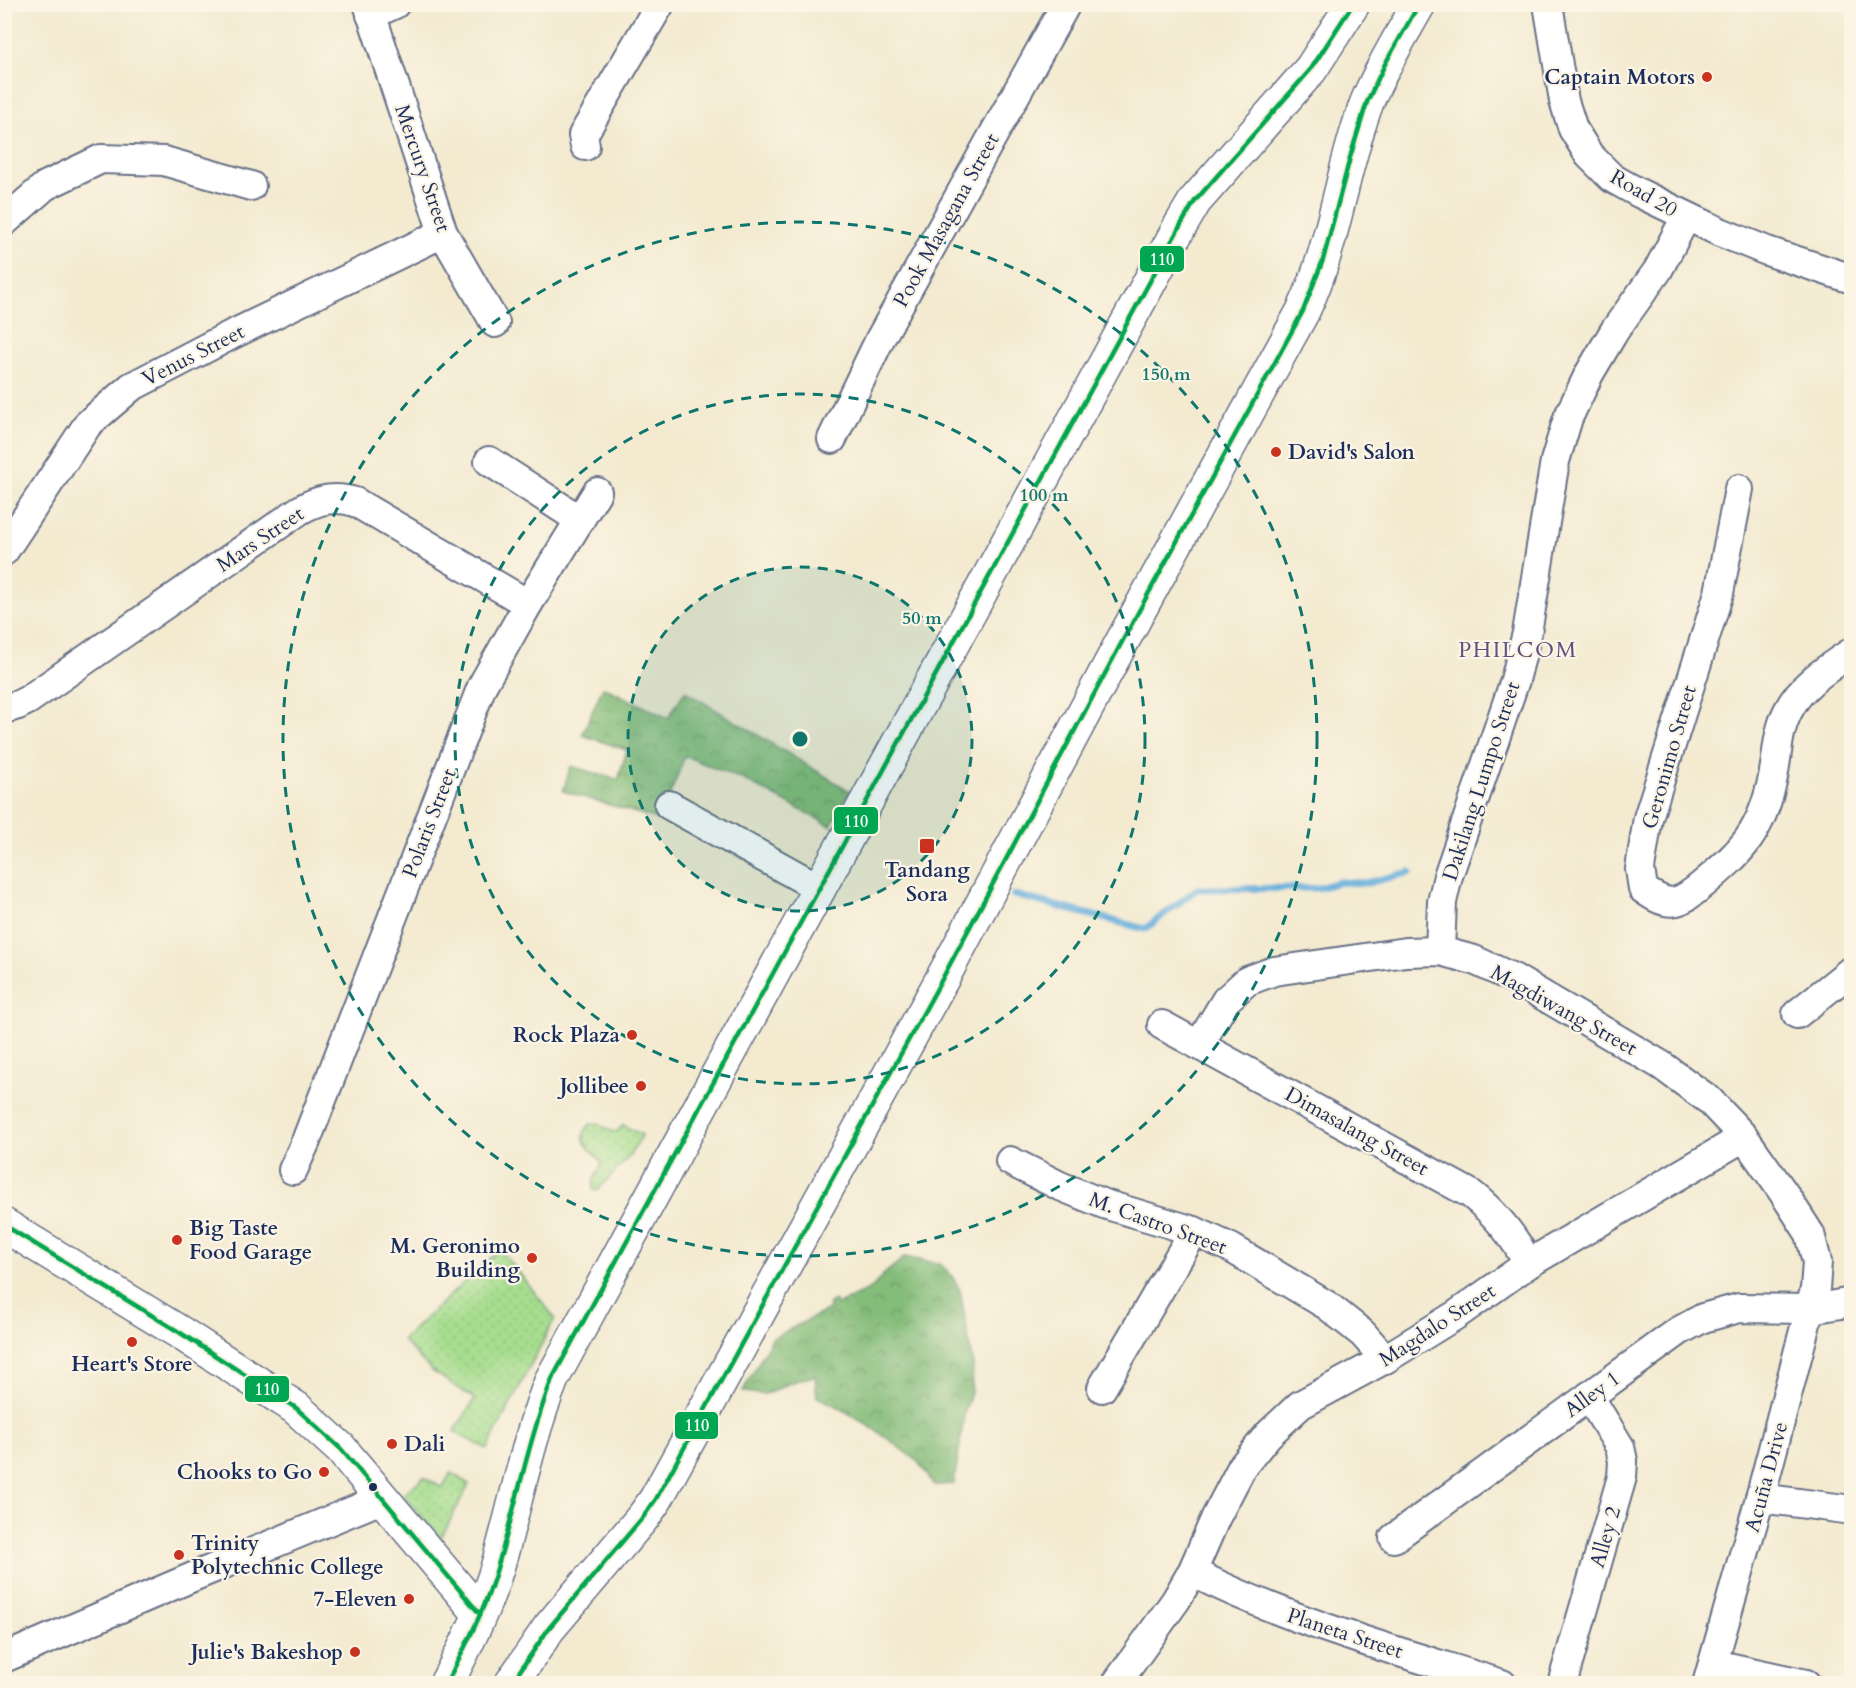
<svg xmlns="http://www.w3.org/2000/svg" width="1856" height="1688" font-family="Cardo,serif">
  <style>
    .grass { fill: url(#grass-dots); stroke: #608676; stroke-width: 1.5 }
    .forest { fill: url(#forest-crowns); stroke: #50766c; stroke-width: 1.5 }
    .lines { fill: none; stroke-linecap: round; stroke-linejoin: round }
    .stream { stroke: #64addc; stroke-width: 7 }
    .minor-casing { stroke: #677086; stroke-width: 32 }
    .major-casing { stroke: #677086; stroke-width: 36 }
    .minor { stroke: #fff; stroke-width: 28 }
    .major { stroke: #fff; stroke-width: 33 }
    .bus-1-casing { stroke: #fcf5e5; stroke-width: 9 }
    .bus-1 { stroke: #00a651; stroke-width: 4.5 }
    .ring { fill: none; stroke: #0f766e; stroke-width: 3; stroke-dasharray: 10 8 }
    .poi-dot { fill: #c8321e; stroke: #fcf5e5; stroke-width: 2 }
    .bus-dot { fill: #1b2f5e; stroke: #fcf5e5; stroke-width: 2 }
    .labels { text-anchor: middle; stroke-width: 4.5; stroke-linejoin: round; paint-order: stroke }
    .poi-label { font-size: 21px; font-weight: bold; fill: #1b2f5e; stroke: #fcf5e5; text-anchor: end }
    .street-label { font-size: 21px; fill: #1b2f5e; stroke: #fcf5e5 }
    .neighbourhood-label { font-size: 22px; letter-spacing: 1.5px; fill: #5f5280; stroke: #fcf5e5 }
    .centre { fill: #0f766e; stroke: #fcf5e5; stroke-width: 3 }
    .ring-label { font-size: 18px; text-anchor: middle; font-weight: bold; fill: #0f766e; stroke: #fcf5e5; stroke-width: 4.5; stroke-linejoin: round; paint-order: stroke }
    .line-badge { stroke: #fcf5e5; stroke-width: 2 }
    .badge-label { font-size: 16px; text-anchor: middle; font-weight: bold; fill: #fff }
  </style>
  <defs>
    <pattern id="grass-dots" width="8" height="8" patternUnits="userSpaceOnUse" patternTransform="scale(1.5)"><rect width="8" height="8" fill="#a6dd8e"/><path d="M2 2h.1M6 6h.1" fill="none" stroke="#8ebe7d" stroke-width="1.8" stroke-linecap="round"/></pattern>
    <pattern id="forest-crowns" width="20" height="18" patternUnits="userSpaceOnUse" patternTransform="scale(1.5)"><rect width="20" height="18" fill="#84bc79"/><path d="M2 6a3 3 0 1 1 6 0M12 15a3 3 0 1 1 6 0" fill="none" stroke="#6b9966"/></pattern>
  </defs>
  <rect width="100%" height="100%" fill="#fcf5e5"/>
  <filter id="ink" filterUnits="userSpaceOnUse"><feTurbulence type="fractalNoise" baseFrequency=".0167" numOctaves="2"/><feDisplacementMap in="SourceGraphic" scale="12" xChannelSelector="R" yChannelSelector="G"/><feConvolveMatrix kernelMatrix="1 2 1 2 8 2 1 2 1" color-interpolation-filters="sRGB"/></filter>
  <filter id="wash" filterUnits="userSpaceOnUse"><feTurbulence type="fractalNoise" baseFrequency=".008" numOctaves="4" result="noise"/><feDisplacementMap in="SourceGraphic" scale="24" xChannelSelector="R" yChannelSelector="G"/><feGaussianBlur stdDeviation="1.35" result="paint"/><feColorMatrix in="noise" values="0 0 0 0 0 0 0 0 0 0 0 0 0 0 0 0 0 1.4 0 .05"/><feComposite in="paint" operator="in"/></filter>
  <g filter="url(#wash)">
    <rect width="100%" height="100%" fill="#f3ead0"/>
    <g class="grass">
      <path d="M 590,1124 L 599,1124 L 613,1132 L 618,1131 L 623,1125 L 642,1135 L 629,1157 L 597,1191 L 593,1190 L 593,1182 L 602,1163 C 592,1149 574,1142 590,1124 Z"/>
      <polygon points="500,1249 555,1318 487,1449 454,1432 475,1399 432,1371 402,1340"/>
      <polygon points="451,1473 469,1484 440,1540 403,1494 424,1477 442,1488"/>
    </g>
    <g class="forest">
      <polygon points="603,687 668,718 685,691 850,791 831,826 744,780 685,756 660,820 563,791 571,766 618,780 627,750 582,735"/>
      <path d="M 905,1257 L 940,1264 L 952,1276 L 960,1290 L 963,1307 L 973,1365 L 971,1392 L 965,1410 L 954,1484 L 934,1485 L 919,1463 L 883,1435 L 839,1407 L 817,1397 L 815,1376 C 807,1378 798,1379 790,1383 C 770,1392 767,1398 743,1391 L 772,1338 L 830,1309 L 828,1304 L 834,1300 L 837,1305 L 872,1288 L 883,1275 Z"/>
    </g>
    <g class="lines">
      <polyline class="stream" points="1014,895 1145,929 1197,889 1318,888 1339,882 1367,883 1410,872"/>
    </g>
  </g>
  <g filter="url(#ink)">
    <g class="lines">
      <g class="minor-casing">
        <g id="minor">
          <polyline points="368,4 443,233 495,323"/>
          <polyline points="1548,4 1564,101 1573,129 1589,155 1612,178 1639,193 1720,232 1767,251 1852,279"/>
          <polyline points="371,15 395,4"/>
          <polyline points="585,146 583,135 660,4"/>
          <polyline points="4,222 45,186 101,159 164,161 251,186"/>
          <polyline points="832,439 880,339 1066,4"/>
          <polyline points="489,461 580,520"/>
          <path d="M 1739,489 L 1719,593 L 1648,818 L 1640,869 L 1643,889 C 1669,908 1678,905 1702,885 C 1743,851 1762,831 1773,777 C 1778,754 1777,732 1788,711 C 1801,685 1828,668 1852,652"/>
          <polyline points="4,551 88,424 131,387 231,335 443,233"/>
          <path d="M 4,709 L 18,705 L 28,700 L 300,510 C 319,499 335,496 355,502 L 528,604"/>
          <polyline points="669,805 819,888"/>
          <polyline points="1440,951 1442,902 1448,876 1515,680 1527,633 1555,461 1568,418 1589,374 1615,330 1658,270 1686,217"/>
          <polyline points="1797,1014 1852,970"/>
          <path d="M 1162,1025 L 1471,1194 C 1496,1214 1514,1235 1528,1264"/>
          <polyline points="1199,1045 1226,1000 1247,981 1274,971 1406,952 1440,951 1474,960 1515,979 1661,1065 1709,1100 1744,1137 1783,1192 1810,1234 1817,1262 1815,1289 1760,1498 1707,1684"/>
          <polyline points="1010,1161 1060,1186 1104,1204 1194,1231 1231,1248 1328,1306 1363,1334 1385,1359"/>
          <polyline points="293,1170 306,1141 482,686 528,604 597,492"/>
          <polyline points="1102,1388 1194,1231"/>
          <polyline points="1760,1498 1852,1510"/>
          <polyline points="1394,1538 1679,1331 1703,1318 1739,1308 1811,1309 1852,1302"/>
          <path d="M 1192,1572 C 1291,1622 1397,1651 1502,1684"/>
          <polyline points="4,1658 195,1576 384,1498"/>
          <polyline points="1714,1664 1806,1684"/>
          <polyline points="1116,1684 1176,1600 1192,1572 1216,1517 1242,1467 1268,1435 1300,1405 1385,1359 1456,1315 1528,1264 1744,1137"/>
          <polyline points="1562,1684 1622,1477 1623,1461 1620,1447 1589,1396"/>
        </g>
      </g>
      <g class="major-casing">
        <g id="major">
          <polyline points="4,1225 179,1332 296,1408 341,1449 479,1613"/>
          <path d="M 446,1684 C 466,1646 486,1606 498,1565 C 516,1503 528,1438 552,1379 L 1179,228 L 1195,201 L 1311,69 L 1353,4"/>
          <path d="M 511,1684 L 549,1628 L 644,1516 L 656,1499 L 941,981 L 1123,640 L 1303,311 C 1335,244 1341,170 1367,102 C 1381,68 1401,36 1419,4"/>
        </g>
      </g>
      <use href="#minor" class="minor"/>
      <use href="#major" class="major"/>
      <g class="bus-1-casing">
        <g id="bus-1">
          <polyline points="4,1225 179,1332 296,1408 341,1449 479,1613"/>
          <path d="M 446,1684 C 464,1649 482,1615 494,1578 C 515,1512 527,1444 552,1379 L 1179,228 L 1195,201 L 1311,69 L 1353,4"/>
          <polyline points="511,1684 549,1628 644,1516 656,1499 941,981 1123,640 1303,311 1323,260 1351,154 1367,102 1385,64 1419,4"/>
        </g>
      </g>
      <use href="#bus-1" class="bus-1"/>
    </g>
  </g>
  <circle cx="800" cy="739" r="172" fill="#0f766e" fill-opacity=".12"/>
  <g class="ring">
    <circle cx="800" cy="739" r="172"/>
    <circle cx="800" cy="739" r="345"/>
    <circle cx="800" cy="739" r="517"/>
  </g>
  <g class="poi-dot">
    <circle cx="1707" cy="77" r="6"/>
    <circle cx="1276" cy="452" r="6"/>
    <rect x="919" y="838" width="16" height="16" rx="3"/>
    <circle cx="632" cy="1035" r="6"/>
    <circle cx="641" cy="1086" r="6"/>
    <circle cx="177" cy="1240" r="6"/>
    <circle cx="532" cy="1258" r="6"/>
    <circle cx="132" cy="1342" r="6"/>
    <circle cx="392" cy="1444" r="6"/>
    <circle cx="324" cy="1472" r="6"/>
    <circle cx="179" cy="1555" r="6"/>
    <circle cx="409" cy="1599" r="6"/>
    <circle cx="355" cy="1652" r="6"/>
  </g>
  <circle class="bus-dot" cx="373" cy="1487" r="5"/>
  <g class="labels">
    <g class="poi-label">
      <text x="1695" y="84">Captain Motors</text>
      <text x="1288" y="459" text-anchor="start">David's Salon</text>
      <text x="927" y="877" text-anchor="middle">Tandang<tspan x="927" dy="24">Sora</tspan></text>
      <text x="620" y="1042">Rock Plaza</text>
      <text x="629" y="1093">Jollibee</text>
      <text x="189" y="1235" text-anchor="start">Big Taste<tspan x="189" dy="24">Food Garage</tspan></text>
      <text x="520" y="1253">M. Geronimo<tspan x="520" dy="24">Building</tspan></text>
      <text x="132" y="1371" text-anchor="middle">Heart's Store</text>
      <text x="404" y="1451" text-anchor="start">Dali</text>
      <text x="312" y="1479">Chooks to Go</text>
      <text x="191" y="1550" text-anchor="start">Trinity<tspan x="191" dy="24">Polytechnic College</tspan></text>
      <text x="397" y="1606">7-Eleven</text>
      <text x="343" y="1659">Julie's Bakeshop</text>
    </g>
    <g class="street-label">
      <text transform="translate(423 168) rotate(71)" y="7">Mercury Street</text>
      <text transform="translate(1644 193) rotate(30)" y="7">Road 20</text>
      <text transform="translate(946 220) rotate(-61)" y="7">Pook Masagana Street</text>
      <text transform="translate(193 355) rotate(-27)" y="7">Venus Street</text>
      <text transform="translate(260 539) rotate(-34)" y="7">Mars Street</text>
      <text transform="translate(1669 757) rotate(-74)" y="7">Geronimo Street</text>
      <text transform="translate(1481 781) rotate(-72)" y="7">Dakilang Lumpo Street</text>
      <text transform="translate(429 823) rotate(-69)" y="7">Polaris Street</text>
      <text transform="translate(1564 1010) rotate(29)" y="7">Magdiwang Street</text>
      <text transform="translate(1357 1131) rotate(29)" y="7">Dimasalang Street</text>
      <text transform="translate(1158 1223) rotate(20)" y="7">M. Castro Street</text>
      <text transform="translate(1437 1325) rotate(-33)" y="7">Magdalo Street</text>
      <text transform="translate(1592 1394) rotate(-36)" y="7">Alley 1</text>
      <text transform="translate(1766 1477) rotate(-75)" y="7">Acuña Drive</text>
      <text transform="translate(1605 1537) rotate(-74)" y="7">Alley 2</text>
      <text transform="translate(1345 1633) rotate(18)" y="7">Planeta Street</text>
    </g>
    <g class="neighbourhood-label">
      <text x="1518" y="657">PHILCOM</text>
    </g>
  </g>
  <circle cx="800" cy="739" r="9" class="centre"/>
  <g class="ring-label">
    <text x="1166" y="380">150 m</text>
    <text x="1044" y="501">100 m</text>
    <text x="922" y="624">50 m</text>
  </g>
  <g class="line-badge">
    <rect x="1139" y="245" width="46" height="28" rx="6" fill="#00a651"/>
    <rect x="833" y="806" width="46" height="29" rx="6" fill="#00a651"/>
    <rect x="244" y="1375" width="46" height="28" rx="6" fill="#00a651"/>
    <rect x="674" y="1411" width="45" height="29" rx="6" fill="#00a651"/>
  </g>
  <g class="badge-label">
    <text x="1162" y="265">110</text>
    <text x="856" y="827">110</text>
    <text x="267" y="1395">110</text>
    <text x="697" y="1431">110</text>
  </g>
  <rect width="1856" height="1688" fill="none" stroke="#fcf5e5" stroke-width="24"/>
</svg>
